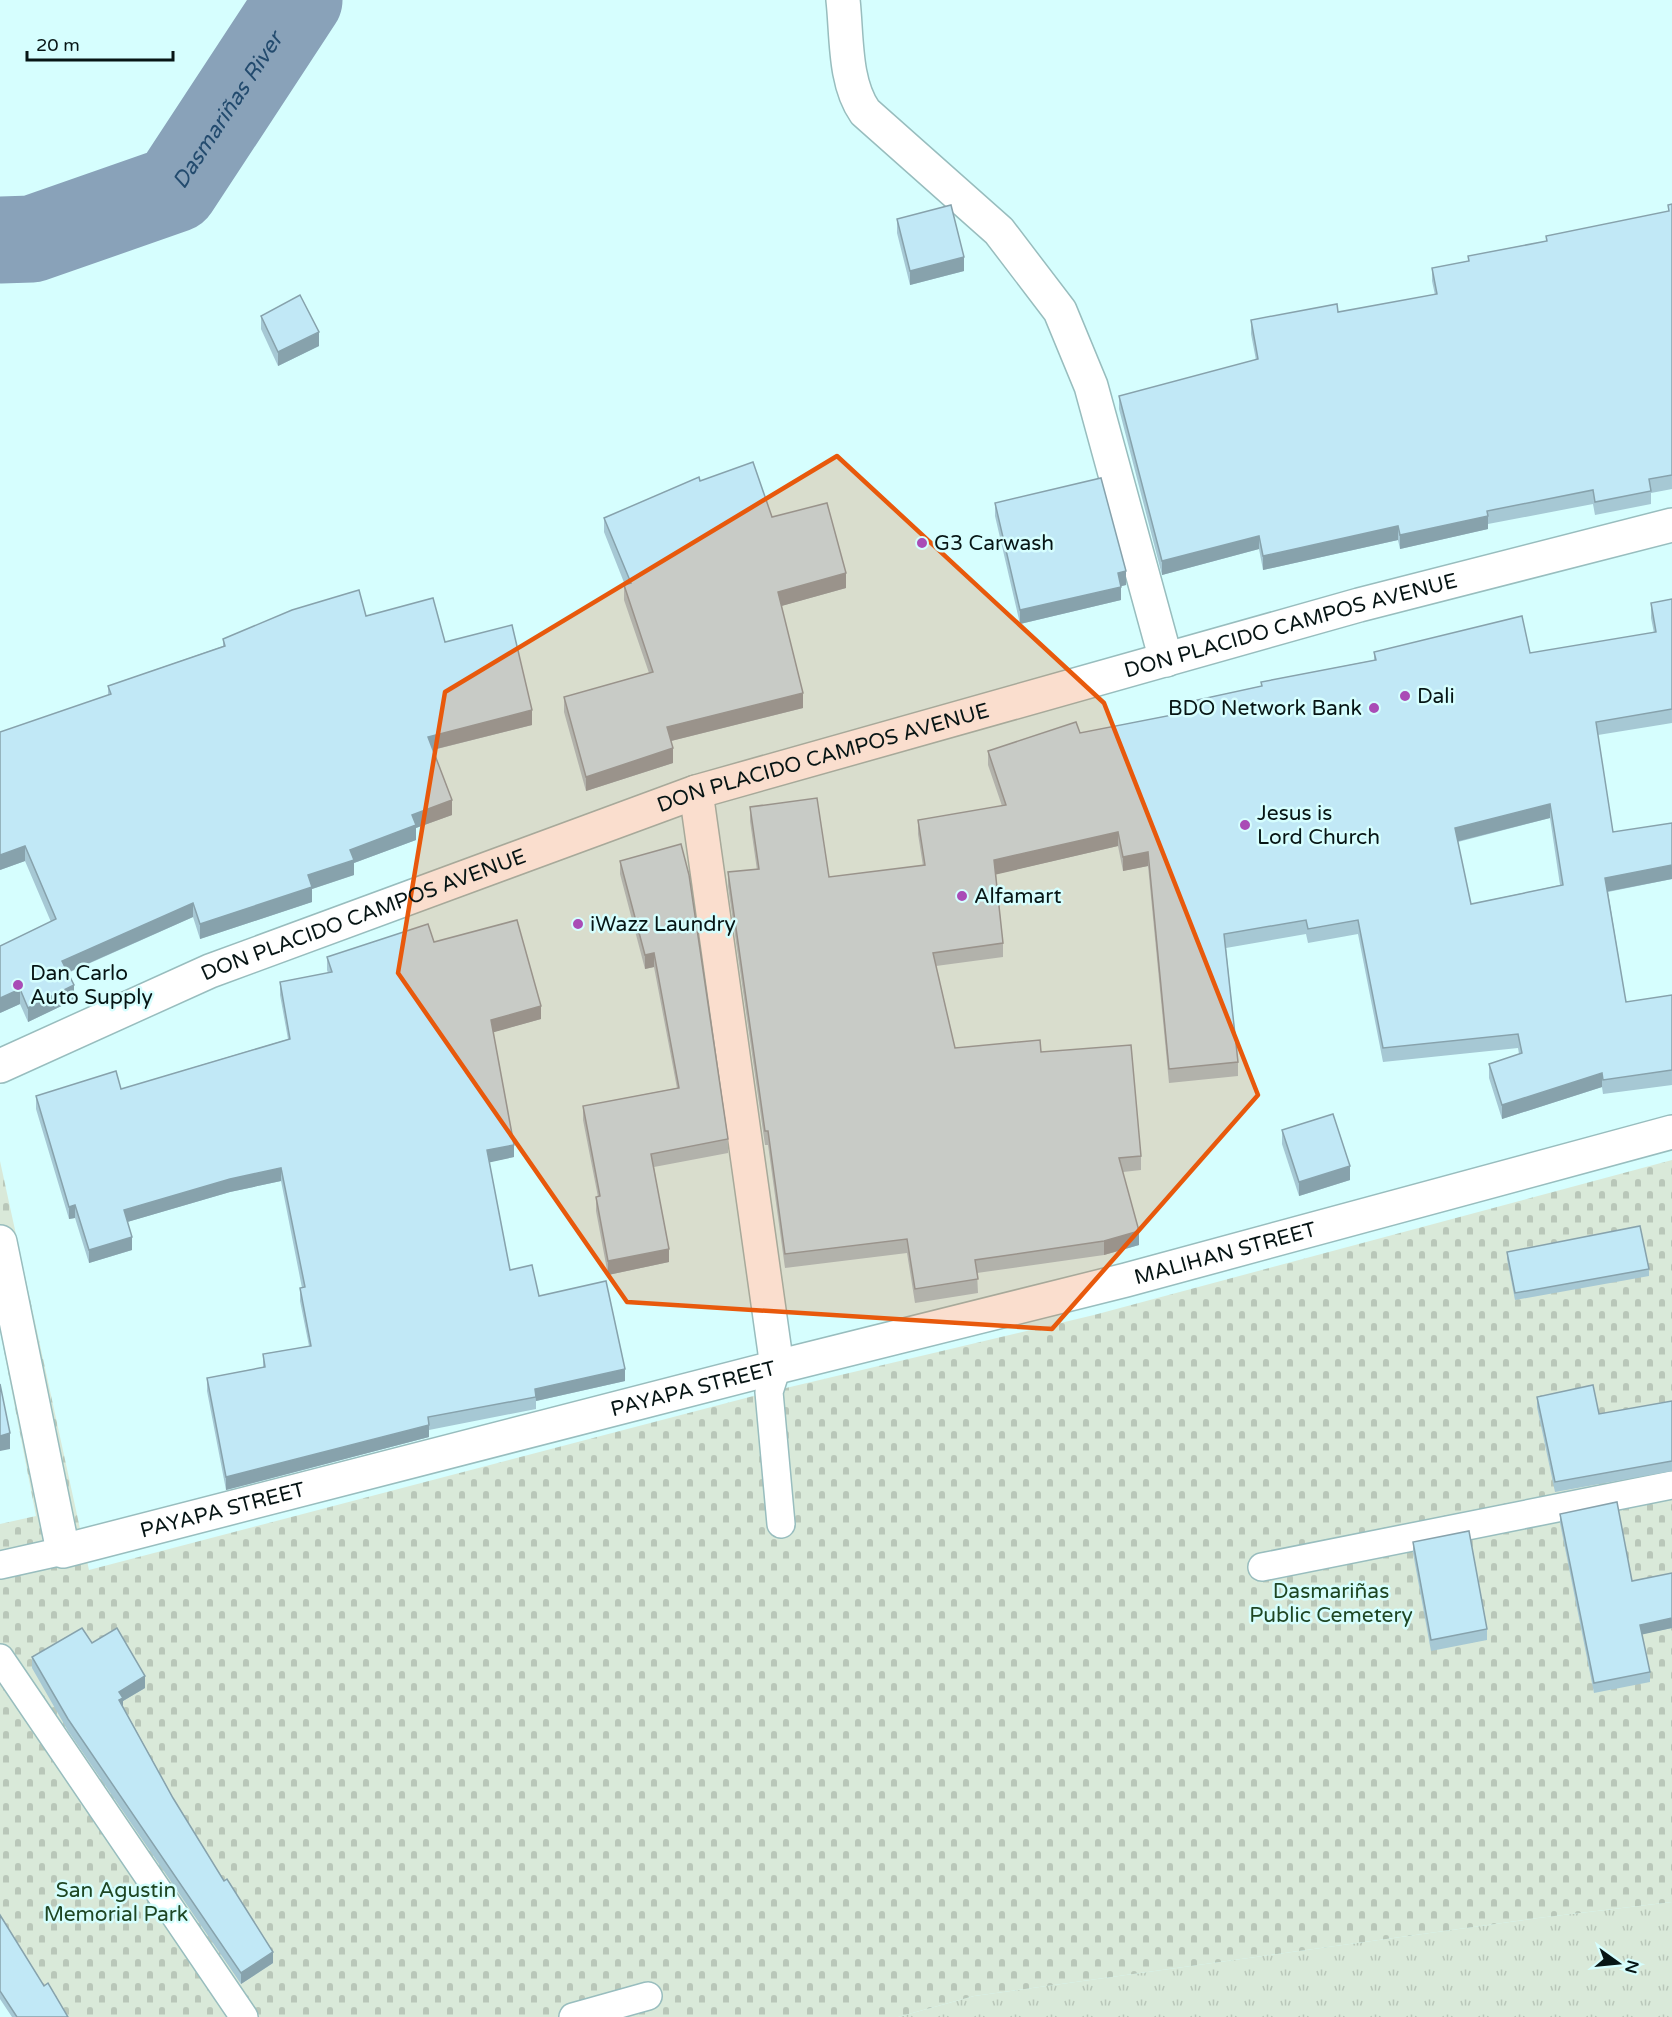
<svg xmlns="http://www.w3.org/2000/svg" width="1672" height="2017" font-family="'Varela Round',sans-serif">
  <style>
    .grass { fill: url(#grass-tufts) }
    .cemetery { fill: url(#cemetery-stones) }
    .lines { fill: none; stroke-linecap: round; stroke-linejoin: round }
    .river { stroke: #89a2b9; stroke-width: 87 }
    .lane-casing { stroke: #98bdbe; stroke-width: 30 }
    .street-casing { stroke: #98bdbe; stroke-width: 36 }
    .secondary-casing { stroke: #98bdbe; stroke-width: 36 }
    .lane { stroke: #fff; stroke-width: 27 }
    .street { stroke: #fff; stroke-width: 33 }
    .secondary { stroke: #fff; stroke-width: 33 }
    .wall { fill: #a6c8d4; fill-rule: evenodd }
    .shaded-wall { fill: #87a2ac }
    .building { fill: #c1e8f6; stroke: #87a2ac; stroke-width: 1.5; fill-rule: evenodd }
    .marked { fill: #e8590c; fill-opacity: 0.2; stroke: #e8590c; stroke-width: 4.5; stroke-linejoin: round }
    .poi-dot { fill: #a94cb6; stroke: #d6fefe; stroke-width: 2 }
    .labels { text-anchor: middle; stroke-width: 5; stroke-linejoin: round; paint-order: stroke }
    .poi-label { font-size: 21px; fill: #071515; stroke: #d6fefe; text-anchor: start }
    .street-label { font-size: 21px; fill: #071515; stroke: #d6fefe }
    .park-label { font-size: 21px; fill: #1e4623; stroke: #d6fefe }
    .water-label { font-size: 22px; font-style: italic; fill: #234b6e; stroke: #d6fefe }
  </style>
  <defs>
    <pattern id="grass-tufts" width="24" height="20" patternUnits="userSpaceOnUse" patternTransform="scale(1.5)"><rect width="24" height="20" fill="#d9e9d9"/><path d="M3 7l-1-3M5 7V3M7 7l1-3M15 17l-1-3M17 17v-4M19 17l1-3" fill="none" stroke="#b9c7b9"/></pattern>
    <pattern id="cemetery-stones" width="16" height="16" patternUnits="userSpaceOnUse" patternTransform="scale(1.5)"><rect width="16" height="16" fill="#d9e9d9"/><path d="M2 7V4a2 2 0 0 1 4 0v3zM10 15v-3a2 2 0 0 1 4 0v3z" fill="#b9c7b9"/></pattern>
  </defs>
  <rect width="100%" height="100%" fill="#d6fefe"/>
  <polygon class="grass" points="1672,1902 1672,2017 898,2017 974,1996 1538,1918"/>
  <polygon class="cemetery" points="1672,1160 1672,1902 1538,1918 974,1996 898,2017 13,2017 0,1998 0,1524 36,1516 0,1330 0,1161 89,1570 769,1392 1094,1315"/>
  <g class="lines">
    <path class="river" id="s1" d="M 0,240 L 32,239 L 175,189 L 299,0"/>
    <g class="lane-casing">
      <g id="lane">
        <polyline points="777,1367 769,1392 781,1524"/>
        <polyline points="0,1565 63,1551"/>
        <polyline points="1262,1567 1672,1485"/>
        <polyline points="0,1658 244,2017"/>
        <polyline points="573,2017 648,1996"/>
      </g>
    </g>
    <g class="street-casing">
      <g id="street">
        <path d="M 843,0 C 847,36 844,82 865,112 L 999,231 L 1060,311 L 1091,386 L 1166,660"/>
        <polyline points="696,792 777,1367"/>
        <path id="s2" d="M 0,1242 L 63,1551 L 777,1367 L 1126,1280 L 1672,1132"/>
      </g>
    </g>
    <g class="secondary-casing">
      <g id="secondary">
        <path id="s3" d="M 0,1066 L 210,971 L 696,792 L 1359,605 L 1672,525"/>
      </g>
    </g>
    <use href="#lane" class="lane"/>
    <use href="#street" class="street"/>
    <use href="#secondary" class="secondary"/>
  </g>
  <g class="wall">
    <polygon points="1672,204 1672,489 1651,493 1651,504 1595,515 1593,504 1488,524 1488,529 1400,549 1398,540 1263,570 1259,549 1162,575 1119,409 1119,396 1256,360 1251,334 1251,320 1338,312 1435,295 1432,281 1432,268 1468,261 1468,256 1546,241 1546,236 1668,212 1668,205"/>
    <polygon points="897,219 964,271 910,285 897,233"/>
    <polygon points="261,316 319,346 278,366 261,329"/>
    <polygon points="700,481 772,517 846,588 781,606 803,708 671,741 673,763 586,791 564,712 564,697 649,673 624,600 624,585 625,585 604,532 604,518"/>
    <polygon points="995,503 1126,585 1121,586 1121,600 1020,624 995,516"/>
    <path d="M 1672,599 L 1672,723 L 1598,735 L 1613,832 L 1672,879 L 1608,892 L 1626,1002 L 1672,995 L 1672,1085 L 1603,1094 L 1602,1087 L 1502,1119 L 1489,1078 L 1489,1064 L 1519,1054 L 1518,1048 L 1383,1062 L 1358,934 L 1308,943 L 1306,934 L 1226,948 L 1238,1062 L 1238,1076 L 1169,1083 L 1148,866 L 1123,871 L 1118,846 L 996,874 L 1003,943 L 1003,957 L 936,966 L 955,1048 L 1041,1052 L 1141,1156 L 1141,1170 L 1123,1172 L 1139,1245 L 1104,1255 L 977,1273 L 978,1293 L 915,1303 L 907,1253 L 785,1268 L 768,1145 L 765,1145 L 728,886 L 728,872 L 757,870 L 750,821 L 750,807 L 829,877 L 923,866 L 918,834 L 918,820 L 1002,806 L 988,765 L 988,751 L 1197,710 L 1197,700 L 1261,686 L 1261,682 L 1374,660 L 1374,652 L 1530,653 L 1654,633 L 1651,618 L 1651,603 ZM 1550,818 L 1560,885 L 1471,904 L 1458,842 Z"/>
    <polygon points="366,616 445,642 532,725 433,750 452,815 416,828 416,840 354,863 354,875 312,889 312,902 200,939 193,917 68,973 74,1000 28,1022 20,1004 0,1013 51,922 25,861 0,870 108,695 108,686 223,646 223,639"/>
    <polygon points="620,861 728,1139 728,1153 654,1167 669,1262 608,1275 596,1211 596,1197 598,1197 583,1120 583,1106 677,1088 654,967 645,969 620,874"/>
    <polygon points="434,942 541,1019 493,1032 514,1157 489,1162 510,1270 539,1296 625,1381 536,1401 536,1409 429,1430 429,1437 226,1490 207,1391 207,1378 263,1367 263,1354 309,1346 300,1301 300,1288 302,1288 281,1181 230,1192 127,1222 132,1250 89,1263 75,1218 69,1219 36,1109 36,1096 121,1089 288,1039 280,995 280,982 328,973 327,970 327,957"/>
    <polygon points="1282,1130 1350,1180 1299,1196 1282,1144"/>
    <polygon points="1507,1252 1649,1269 1649,1276 1515,1300 1507,1259"/>
    <polygon points="1537,1397 1599,1414 1672,1401 1672,1471 1555,1492 1537,1407"/>
    <polygon points="1560,1514 1632,1581 1672,1573 1672,1628 1642,1634 1650,1672 1650,1682 1594,1693 1560,1523"/>
    <polygon points="1413,1542 1487,1629 1487,1640 1431,1651 1413,1553"/>
    <polygon points="92,1643 145,1688 123,1701 123,1706 173,1798 273,1963 241,1984 68,1731 32,1668 32,1657"/>
    <polygon points="0,1915 44,1986 68,2017 12,2017 0,1999"/>
  </g>
  <g class="shaded-wall">
    <polygon points="964,257 964,271 910,285 910,271"/>
    <polygon points="319,332 319,346 278,366 278,352"/>
    <polygon points="1488,516 1488,529 1400,549 1400,535"/>
    <polygon points="1398,526 1398,540 1263,570 1263,556"/>
    <polygon points="1259,536 1259,549 1162,575 1162,561"/>
    <polygon points="1126,571 1126,585 1118,587 1118,573"/>
    <polygon points="846,573 846,588 778,607 778,592"/>
    <polygon points="1121,587 1121,600 1020,624 1020,610"/>
    <polygon points="803,693 803,708 667,742 667,727"/>
    <polygon points="532,710 532,725 428,751 428,737"/>
    <polygon points="673,748 673,763 586,791 586,777"/>
    <polygon points="452,800 452,815 416,828 416,840 354,863 354,875 312,889 312,902 200,939 200,924 308,875 412,815"/>
    <polygon points="1550,804 1550,818 1455,842 1455,828"/>
    <polygon points="1118,832 1118,846 994,875 994,860"/>
    <polygon points="25,846 25,861 0,870 0,855"/>
    <polygon points="1148,852 1148,866 1123,871 1123,857"/>
    <polygon points="1672,865 1672,879 1605,892 1605,878"/>
    <polygon points="193,903 193,917 62,975 62,961"/>
    <polygon points="654,953 654,967 645,969 645,955"/>
    <polygon points="74,985 74,1000 28,1022 28,1008"/>
    <polygon points="20,989 20,1004 0,1013 0,998"/>
    <polygon points="541,1006 541,1019 491,1033 491,1020"/>
    <polygon points="1602,1073 1602,1087 1502,1119 1502,1105"/>
    <polygon points="514,1145 514,1157 487,1163 487,1150"/>
    <polygon points="1350,1166 1350,1180 1299,1196 1299,1182"/>
    <polygon points="281,1168 281,1181 230,1192 124,1223 124,1210 230,1179"/>
    <polygon points="75,1205 75,1218 69,1219 69,1207"/>
    <polygon points="1139,1231 1139,1245 1104,1255 1104,1241"/>
    <polygon points="132,1237 132,1250 89,1263 89,1250"/>
    <polygon points="669,1249 669,1262 608,1275 608,1261"/>
    <polygon points="625,1369 625,1381 536,1401 535,1389"/>
    <polygon points="429,1425 429,1437 226,1490 226,1477"/>
    <polygon points="10,1433 10,1449 0,1451 0,1436"/>
    <polygon points="1672,1618 1672,1628 1640,1635 1640,1625"/>
    <polygon points="145,1676 145,1688 123,1701 123,1709 119,1711 119,1692"/>
    <polygon points="273,1952 273,1963 241,1984 241,1973"/>
  </g>
  <g class="building">
    <polygon points="1672,204 1672,475 1649,479 1651,491 1595,502 1593,490 1487,511 1488,516 1400,535 1398,526 1263,556 1259,536 1162,561 1119,396 1258,359 1251,320 1337,304 1338,312 1437,294 1432,268 1469,261 1468,256 1547,241 1546,236 1669,211 1668,205"/>
    <polygon points="951,205 964,257 910,271 897,219"/>
    <polygon points="300,295 319,332 278,352 261,316"/>
    <polygon points="753,462 772,517 827,503 846,573 778,592 803,693 667,727 673,748 586,777 564,697 653,672 624,585 631,583 604,518 699,477 700,481"/>
    <polygon points="1101,478 1126,571 1118,573 1121,587 1020,610 995,503"/>
    <polygon points="359,590 366,616 433,598 445,642 512,625 532,710 428,737 452,800 412,815 416,825 350,850 354,860 308,875 312,887 200,924 193,903 62,961 74,985 28,1008 20,989 0,998 0,946 56,919 25,846 0,855 0,732 111,694 108,686 225,646 223,639 292,610"/>
    <path d="M 1672,599 L 1672,709 L 1596,722 L 1613,832 L 1672,823 L 1672,865 L 1605,878 L 1626,1002 L 1672,995 L 1672,1070 L 1603,1080 L 1602,1073 L 1502,1105 L 1489,1064 L 1522,1053 L 1518,1034 L 1383,1048 L 1358,920 L 1308,929 L 1306,920 L 1224,934 L 1238,1062 L 1169,1069 L 1148,852 L 1123,857 L 1118,832 L 994,860 L 1003,943 L 933,953 L 955,1048 L 1040,1040 L 1041,1052 L 1131,1045 L 1141,1156 L 1119,1158 L 1139,1231 L 1104,1241 L 975,1260 L 978,1279 L 915,1289 L 907,1239 L 785,1254 L 768,1131 L 765,1131 L 728,872 L 759,869 L 750,807 L 817,798 L 829,877 L 925,865 L 918,820 L 1006,805 L 988,751 L 1076,722 L 1080,733 L 1198,710 L 1197,700 L 1262,686 L 1261,682 L 1376,660 L 1374,652 L 1522,616 L 1530,653 L 1656,632 L 1651,603 ZM 1550,804 L 1563,885 L 1471,904 L 1455,828 Z"/>
    <polygon points="681,844 689,875 728,1139 651,1154 669,1249 608,1261 596,1197 600,1196 583,1106 679,1088 654,953 645,955 620,861"/>
    <polygon points="517,920 541,1006 491,1020 514,1145 487,1150 510,1270 532,1265 539,1296 606,1281 625,1369 535,1389 536,1397 428,1417 429,1425 226,1477 207,1378 265,1367 263,1354 311,1346 300,1288 305,1287 281,1168 230,1179 124,1210 132,1237 89,1250 75,1205 69,1207 36,1096 116,1071 121,1089 290,1039 280,982 332,972 327,957 428,924 434,942"/>
    <polygon points="1333,1114 1350,1166 1299,1182 1282,1130"/>
    <polygon points="1640,1226 1649,1269 1515,1293 1507,1252"/>
    <polygon points="0,1384 10,1433 0,1436"/>
    <polygon points="1593,1385 1599,1414 1672,1401 1672,1461 1555,1482 1537,1397"/>
    <polygon points="1617,1502 1632,1581 1672,1573 1672,1618 1640,1625 1650,1672 1594,1683 1560,1514"/>
    <polygon points="1469,1531 1487,1629 1431,1640 1413,1542"/>
    <polygon points="82,1628 92,1643 117,1628 145,1676 119,1692 123,1698 119,1700 173,1798 224,1881 227,1879 273,1952 241,1973 68,1719 32,1657"/>
    <polygon points="0,1915 44,1986 48,1983 68,2017 17,2017 0,1991"/>
  </g>
  <path class="marked" d="M 837,456 L 1104,703 L 1258,1095 L 1052,1329 L 627,1302 L 398,973 L 445,692 Z"/>
  <g class="poi-dot">
    <circle cx="922" cy="543" r="6"/>
    <circle cx="1405" cy="696" r="6"/>
    <circle cx="1374" cy="708" r="6"/>
    <circle cx="1245" cy="825" r="6"/>
    <circle cx="962" cy="896" r="6"/>
    <circle cx="578" cy="924" r="6"/>
    <circle cx="18" cy="985" r="6"/>
  </g>
  <g class="labels">
    <g class="poi-label">
      <text x="934" y="550">G3 Carwash</text>
      <text x="1417" y="703">Dali</text>
      <text x="1362" y="715" text-anchor="end">BDO Network Bank</text>
      <text x="1257" y="820">Jesus is<tspan x="1257" dy="24">Lord Church</tspan></text>
      <text x="974" y="903">Alfamart</text>
      <text x="590" y="931">iWazz Laundry</text>
      <text x="30" y="980">Dan Carlo<tspan x="30" dy="24">Auto Supply</tspan></text>
    </g>
    <g class="street-label">
      <text dy="7" stroke="none"><textPath href="#s3" startOffset="1366">DON PLACIDO CAMPOS AVENUE</textPath></text>
      <text dy="7" stroke="none"><textPath href="#s3" startOffset="880">DON PLACIDO CAMPOS AVENUE</textPath></text>
      <text dy="7" stroke="none"><textPath href="#s3" startOffset="394">DON PLACIDO CAMPOS AVENUE</textPath></text>
      <text dy="7" stroke="none"><textPath href="#s2" startOffset="1515">MALIHAN STREET</textPath></text>
      <text dy="7" stroke="none"><textPath href="#s2" startOffset="966">PAYAPA STREET</textPath></text>
      <text dy="7" stroke="none"><textPath href="#s2" startOffset="480">PAYAPA STREET</textPath></text>
    </g>
    <g class="park-label">
      <text x="1331" y="1598">Dasmariñas<tspan x="1331" dy="24">Public Cemetery</tspan></text>
      <text x="116" y="1897">San Agustin<tspan x="116" dy="24">Memorial Park</tspan></text>
    </g>
    <g class="water-label">
      <text dy="8" stroke="none"><textPath href="#s1" startOffset="278">Dasmariñas River</textPath></text>
    </g>
  </g>
  <g transform="translate(1618 1963) rotate(105)" stroke="#d6fefe" stroke-width="4.5" paint-order="stroke">
  <path d="M0-4.5L10 22L0 15L-10 22Z" fill="#071515"/>
  <text y="-9" font-size="16" font-weight="bold" text-anchor="middle" fill="#071515">N</text>
  </g>
  <path d="M27 51v9h146v-9" fill="none" stroke="#071515" stroke-width="3"/>
  <text x="36" y="51" font-size="18" fill="#071515" stroke="#d6fefe" stroke-width="4.5" paint-order="stroke">20 m</text>
</svg>
